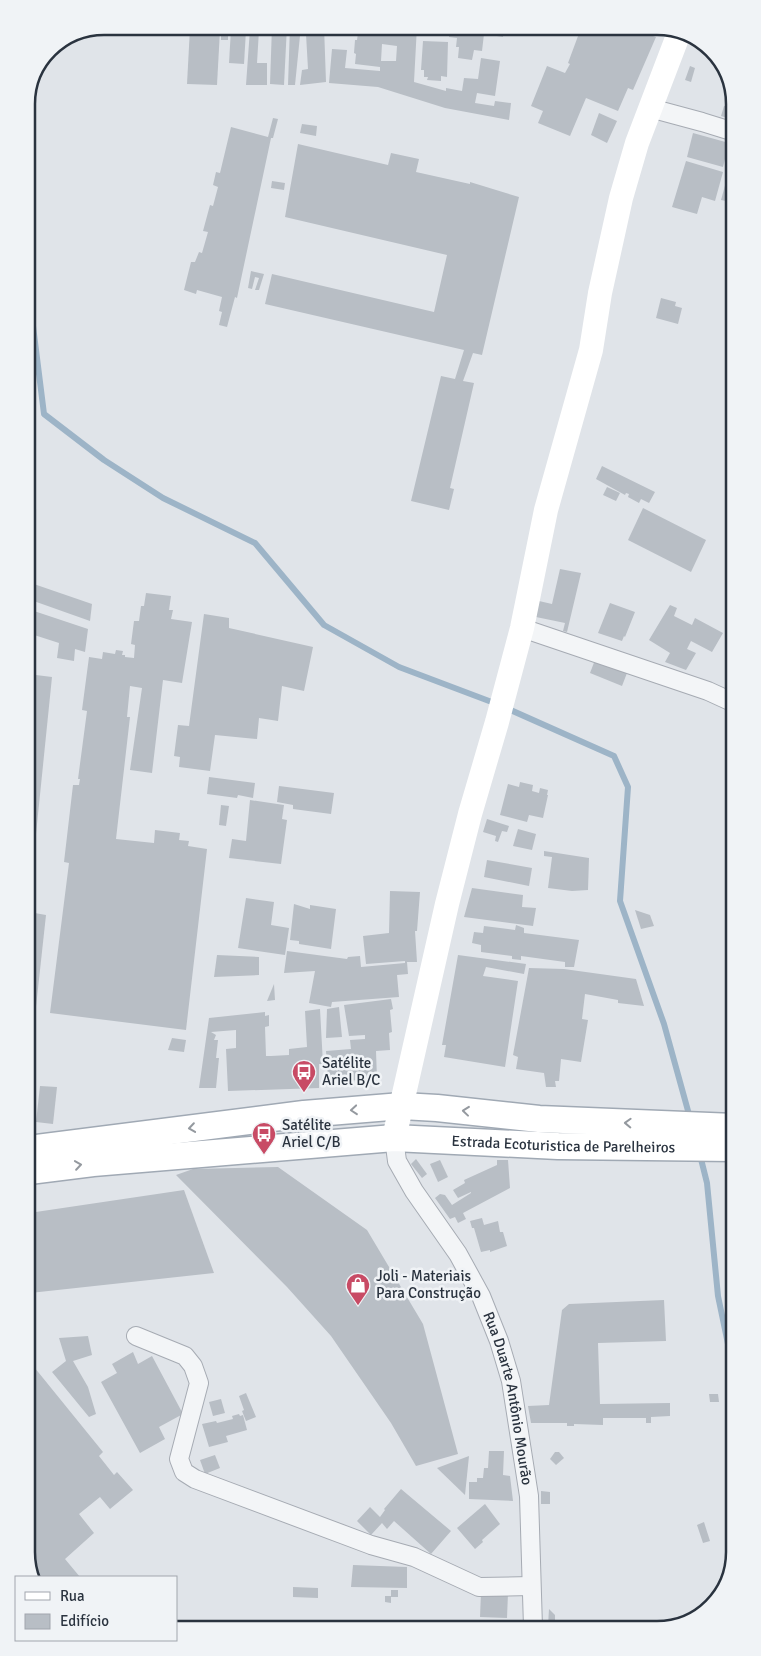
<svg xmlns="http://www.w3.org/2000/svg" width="761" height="1656" font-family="Signika,sans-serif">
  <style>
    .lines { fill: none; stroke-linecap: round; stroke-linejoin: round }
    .stream { stroke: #9db4c7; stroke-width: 6 }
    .building { fill: #b8bec5; fill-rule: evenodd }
    .minor-casing { stroke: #a6abb3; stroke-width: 20 }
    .primary-casing { stroke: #a0a9b4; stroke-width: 29 }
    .minor { stroke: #f3f5f7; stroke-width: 18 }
    .secondary { stroke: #fff; stroke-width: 24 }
    .primary { stroke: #fff; stroke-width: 26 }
    .oneway { stroke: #94999f }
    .labels { text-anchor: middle; stroke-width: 5; stroke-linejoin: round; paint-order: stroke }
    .poi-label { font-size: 15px; fill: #2a333f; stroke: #f0f3f6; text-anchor: start }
    .street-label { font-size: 15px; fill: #2a333f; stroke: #f0f3f6 }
    .rim { fill: none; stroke: #2a333f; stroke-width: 2.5 }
  </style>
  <rect width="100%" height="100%" fill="#e0e4e9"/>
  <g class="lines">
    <g class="stream">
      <polyline points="27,308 32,318 44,414 104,460 163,498 255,543 324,625 399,667 497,704"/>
      <polyline points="506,708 614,756 628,787 620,901 664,1024 690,1118"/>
      <polyline points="700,1155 707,1183 718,1296 734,1373"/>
    </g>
  </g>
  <g class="building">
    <rect x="221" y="26" width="7" height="14"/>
    <polygon points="272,26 287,26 284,85 270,84"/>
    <polygon points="290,26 301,26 295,85 288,85"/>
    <polygon points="310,26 324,26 326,82 300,85 302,70 308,69 306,34 311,33"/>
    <path d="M 384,26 L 407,28 L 406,26 L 417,26 L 414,82 L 446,91 L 446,88 L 462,91 L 464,78 L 478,79 L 481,58 L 500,61 L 495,96 L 477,93 L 475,103 L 494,106 L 495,101 L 511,103 L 509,120 L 445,108 L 378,87 L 329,83 L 332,49 L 347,50 L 345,68 L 380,71 L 380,67 L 355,64 L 356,54 L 354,53 L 355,40 L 357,40 L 358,33 L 383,36 ZM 382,44 L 397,46 L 396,61 L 381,61 Z"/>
    <polygon points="449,26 504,26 503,37 484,34 482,51 474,50 472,60 458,58 459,47 456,47 457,38 449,37"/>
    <polygon points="603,26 623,26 656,37 633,90 628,88 618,111 586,98 570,136 538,123 543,111 531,106 547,66 565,73 570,64 568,63 581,28 599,33"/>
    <polygon points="190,28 220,30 217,85 187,84"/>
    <polygon points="231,29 246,30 244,64 229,63"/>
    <polygon points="250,29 259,30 257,63 267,63 267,85 246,85"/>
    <polygon points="423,41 448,42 447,77 441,76 441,81 427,80 428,77 424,77 424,70 421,70"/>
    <polygon points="690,66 695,68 691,82 685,80"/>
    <polygon points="724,106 731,107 731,119 721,116"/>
    <polygon points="599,113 617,121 607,143 591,135"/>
    <polygon points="273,118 278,119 273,138 271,138 237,298 235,297 227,327 219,325 222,312 219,311 222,297 197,290 196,294 184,290 191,262 195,262 199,252 202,253 208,232 203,231 210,205 213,206 218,187 213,185 216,172 220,173 231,127 268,137"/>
    <polygon points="302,124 317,126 316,136 300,133"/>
    <polygon points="693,133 729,143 723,167 687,157"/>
    <polygon points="298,144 388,165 391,153 419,159 416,172 470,184 470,182 519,197 482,355 473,353 463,381 474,383 450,488 454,489 449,510 411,501 441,376 455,379 464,350 265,304 272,274 434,312 447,255 285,217"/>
    <polygon points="686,161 723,172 715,201 702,197 697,214 672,207"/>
    <polygon points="729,171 731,171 731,202 721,200"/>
    <polygon points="272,181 285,183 284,190 271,188"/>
    <polygon points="251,271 264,274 259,290 255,290 259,278 255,277 252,289 248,288"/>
    <polygon points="661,298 676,302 675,306 682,308 678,324 656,318"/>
    <polygon points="602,466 655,492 649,503 641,499 639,503 628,497 629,494 626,493 625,495 596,479"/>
    <polygon points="607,487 620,493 616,501 603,495"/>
    <polygon points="643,508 706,540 691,572 628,540"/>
    <polygon points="560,569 581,573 567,632 563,631 565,623 536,617 539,601 552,604"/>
    <polygon points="28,582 92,604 90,621 28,599"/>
    <polygon points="146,593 171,596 169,610 173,610 171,619 192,622 182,683 163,680 152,773 130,770 142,688 130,686 127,717 130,717 116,839 154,843 155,830 180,833 179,840 189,841 188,846 207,849 186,1030 50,1013 69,863 64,862 73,785 79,785 80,779 78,779 87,711 82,710 89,657 102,659 103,652 115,654 116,650 123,651 122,655 125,655 125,657 134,658 135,645 131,644 134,621 139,621 141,606 144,606"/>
    <polygon points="610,603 635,612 625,637 624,636 622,641 598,633"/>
    <polygon points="670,605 677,608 674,616 692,625 695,618 723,633 712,652 691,641 687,649 696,653 686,670 665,662 670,653 649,640"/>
    <polygon points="28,609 88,629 85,652 75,649 74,661 57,658 59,643 28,633"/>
    <polygon points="204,614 229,618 229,628 313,647 304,691 282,686 278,721 259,718 257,739 215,735 210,771 179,767 180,757 174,756 178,725 189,726"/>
    <polygon points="595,660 627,673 622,686 590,673"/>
    <polygon points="28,674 52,677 30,893 29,893"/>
    <polygon points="209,777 255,783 253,798 238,795 237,798 207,794"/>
    <polygon points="520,782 533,785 532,791 539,793 540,788 548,790 547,795 548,795 543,818 529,815 527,822 500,815 508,784 519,787"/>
    <polygon points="279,786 334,793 331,814 293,809 293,805 277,802"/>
    <polygon points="250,800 284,805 282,819 287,820 281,864 229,858 232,839 246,841"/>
    <polygon points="221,805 229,806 226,826 219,825"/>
    <polygon points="487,819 509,826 507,832 502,831 498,842 495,841 496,836 483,832"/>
    <polygon points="518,829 536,834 532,850 513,846"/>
    <polygon points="544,851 589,858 588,890 572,891 548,888 552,857 544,856"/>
    <polygon points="487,860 532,868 529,886 484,877"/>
    <polygon points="472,888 523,895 522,907 536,908 533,926 464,917"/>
    <polygon points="390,891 420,892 417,931 415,931 417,962 407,962 408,974 397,975 399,997 332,1002 331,1007 309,1003 315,971 284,973 287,951 347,959 348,957 360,956 361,967 405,963 405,961 366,964 363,936 389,933"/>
    <polygon points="246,898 274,902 271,925 289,928 285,955 238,948"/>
    <polygon points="294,904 310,909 310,905 336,909 331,949 299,944 299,941 290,940"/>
    <polygon points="635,910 650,915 654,926 641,929"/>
    <polygon points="29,912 46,915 30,1062 29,1062"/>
    <polygon points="516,925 524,928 524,933 579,940 574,967 565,967 565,962 521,956 521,960 512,959 512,956 481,952 481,945 472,943 474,932 483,933 484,926 515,930"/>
    <polygon points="217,955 259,957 259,975 214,977"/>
    <polygon points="458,955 526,964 524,974 486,967 483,976 518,981 505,1067 444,1057 446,1045 442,1045"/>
    <polygon points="529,968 564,969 636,979 644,1006 618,1003 618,1000 585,994 582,1019 588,1020 581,1062 561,1059 559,1081 555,1081 556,1087 546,1087 544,1073 516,1069 518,1057 513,1055"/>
    <polygon points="733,975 733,1030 732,1030 728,976"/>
    <polygon points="274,984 275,1000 267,1001"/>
    <polygon points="391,999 393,1009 390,1010 392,1032 389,1033 390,1050 376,1051 377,1079 328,1082 326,1051 351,1049 350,1040 365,1039 365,1035 349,1036 344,1005"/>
    <polygon points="339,1007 342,1037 326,1038 327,1009"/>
    <polygon points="320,1009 323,1064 319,1064 319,1088 228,1091 226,1049 236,1048 236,1030 211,1032 216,1035 214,1040 218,1040 216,1058 219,1058 216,1088 199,1088 209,1018 265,1012 265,1016 269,1015 269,1026 265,1027 266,1056 271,1056 289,1055 289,1049 307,1047 305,1011"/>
    <polygon points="172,1038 186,1040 184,1052 168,1050"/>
    <polygon points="728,1080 733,1080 733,1093 730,1093"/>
    <polygon points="40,1086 57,1087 53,1124 36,1122"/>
    <polygon points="416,1159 427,1174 422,1178 411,1164"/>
    <polygon points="440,1160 448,1177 438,1182 430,1164"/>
    <polygon points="497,1160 508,1160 510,1188 463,1213 466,1219 458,1223 455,1217 450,1219 435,1198 440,1194 445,1195 452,1205 471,1193 471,1192 458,1198 453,1190 465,1183 464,1180 497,1165"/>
    <polygon points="278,1167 367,1230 423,1324 458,1454 416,1466 391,1423 331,1336 287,1287 176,1175 193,1169"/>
    <polygon points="184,1190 214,1273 30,1293 29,1213"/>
    <polygon points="482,1218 484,1225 498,1221 500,1232 503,1232 507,1246 490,1252 490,1250 481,1252 474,1228 472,1228 470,1221"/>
    <polygon points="733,1218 734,1218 734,1302 725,1302 731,1247 728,1247"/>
    <polygon points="664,1300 666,1341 598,1343 600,1404 670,1403 670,1416 651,1417 651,1423 646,1423 646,1418 603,1418 603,1425 574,1424 574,1426 567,1426 567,1423 531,1423 528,1406 549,1405 562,1310 569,1304"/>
    <polygon points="88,1336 92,1355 73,1361 88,1387 96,1414 89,1417 52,1372 66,1361 59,1338"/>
    <polygon points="133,1352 138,1364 152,1356 183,1414 159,1427 165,1439 140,1453 101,1382 117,1373 112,1364"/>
    <polygon points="30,1362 103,1452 99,1456 114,1475 117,1472 133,1490 110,1509 100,1497 79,1514 94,1533 65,1559 80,1577 30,1577"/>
    <polygon points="246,1393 256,1417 246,1421 242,1411 244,1410 239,1396"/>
    <polygon points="709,1394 718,1394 719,1402 710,1402"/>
    <polygon points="221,1399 225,1413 213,1416 209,1402"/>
    <polygon points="239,1414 240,1416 243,1415 247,1430 226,1436 228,1442 209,1447 202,1424 216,1421 217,1423 233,1419 232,1416"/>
    <polygon points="489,1451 504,1451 503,1475 510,1476 513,1501 469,1499 469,1482 477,1482 477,1478 483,1478 484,1468 488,1468"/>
    <polygon points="555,1452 559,1452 564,1458 556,1465 550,1459"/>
    <polygon points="215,1455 220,1468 205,1474 200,1460"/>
    <polygon points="469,1456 465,1495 437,1468"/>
    <polygon points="401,1489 451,1531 431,1554 394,1521 387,1529 382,1523 371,1535 357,1521 370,1507 380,1517 385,1510 384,1509"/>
    <polygon points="541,1491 550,1492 550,1504 541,1504"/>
    <polygon points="485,1504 500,1524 482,1540 483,1542 475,1549 457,1528"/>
    <polygon points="704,1522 710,1541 703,1543 697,1525"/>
    <polygon points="353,1565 407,1567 407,1588 351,1587"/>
    <polygon points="293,1587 318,1588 318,1598 293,1597"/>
    <polygon points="391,1590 398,1590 398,1597 391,1597 391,1603 385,1602 385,1596 391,1596"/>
    <polygon points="481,1592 508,1593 507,1618 480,1617"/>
    <polygon points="549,1609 555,1615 555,1626 548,1626"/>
    <polygon points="515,1623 515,1627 480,1627 480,1624"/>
  </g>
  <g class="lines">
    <g class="minor-casing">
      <g id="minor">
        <polyline points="650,108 702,122 731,131"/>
        <polyline points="522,628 708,691 732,702"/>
        <path id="s1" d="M 394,1138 L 397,1161 L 414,1191 L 458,1254 L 481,1296 L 499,1341 L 511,1381 L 529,1496 L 533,1627"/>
        <polyline points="136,1336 185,1356 193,1366 199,1383 179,1459 184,1472 195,1479 371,1545 414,1557 479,1587 531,1586"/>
      </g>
    </g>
    <g class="primary-casing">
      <g id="primary">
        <polyline points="29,1149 304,1114 402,1106 437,1108 539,1119 734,1127"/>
        <path id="s2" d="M 29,1171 L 93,1163 L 394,1138 L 558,1146 L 734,1148"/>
      </g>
    </g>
    <use href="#minor" class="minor"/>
    <polyline class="secondary" points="394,1138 447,904 470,814 497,722 522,628 546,510 591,350 600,293 621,198 637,143 679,33"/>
    <use href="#primary" class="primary"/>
  </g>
  <defs><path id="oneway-chevron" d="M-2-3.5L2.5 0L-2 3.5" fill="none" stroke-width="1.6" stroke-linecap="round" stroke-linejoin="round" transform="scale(1.25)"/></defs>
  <g class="oneway">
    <use href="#oneway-chevron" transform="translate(354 1110) rotate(175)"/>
    <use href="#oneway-chevron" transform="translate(466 1111) rotate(-174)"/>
    <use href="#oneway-chevron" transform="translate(628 1123) rotate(-178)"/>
    <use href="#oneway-chevron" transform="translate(192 1128) rotate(172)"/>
    <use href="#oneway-chevron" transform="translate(78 1165) rotate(-8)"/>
  </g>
  <defs>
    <g id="bus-pin" transform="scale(1.25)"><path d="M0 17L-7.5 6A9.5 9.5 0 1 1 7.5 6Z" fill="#c84b65" stroke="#f0f3f6"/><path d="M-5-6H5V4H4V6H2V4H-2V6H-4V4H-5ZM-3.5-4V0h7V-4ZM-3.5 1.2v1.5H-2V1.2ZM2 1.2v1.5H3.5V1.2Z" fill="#fff"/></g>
    <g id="shop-pin" transform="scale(1.25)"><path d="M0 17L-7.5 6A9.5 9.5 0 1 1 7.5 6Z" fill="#c84b65" stroke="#f0f3f6"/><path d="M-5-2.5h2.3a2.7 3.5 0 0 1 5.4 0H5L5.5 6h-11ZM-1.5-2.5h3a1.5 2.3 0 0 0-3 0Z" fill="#fff"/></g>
  </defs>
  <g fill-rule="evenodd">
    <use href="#bus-pin" x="304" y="1072"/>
    <use href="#bus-pin" x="264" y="1134"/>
    <use href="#shop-pin" x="358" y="1285"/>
  </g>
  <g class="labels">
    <g class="poi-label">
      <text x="322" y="1068">Satélite<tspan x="322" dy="17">Ariel B/C</tspan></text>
      <text x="282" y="1130">Satélite<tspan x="282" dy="17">Ariel C/B</tspan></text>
      <text x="376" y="1281">Joli - Materiais<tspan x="376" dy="17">Para Construção</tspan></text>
    </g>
    <g class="street-label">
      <text dy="5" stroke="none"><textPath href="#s2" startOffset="536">Estrada Ecoturistica de Parelheiros</textPath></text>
      <text dy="5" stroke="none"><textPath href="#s1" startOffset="289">Rua Duarte Antônio Mourão</textPath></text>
    </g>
  </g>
  <path d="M0 0H761V1656H0ZM104 35H657A69 69 0 0 1 726 104V1552A69 69 0 0 1 657 1621H104A69 69 0 0 1 35 1552V104A69 69 0 0 1 104 35Z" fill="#f0f3f6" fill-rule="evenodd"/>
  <path class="rim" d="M104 35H657A69 69 0 0 1 726 104V1552A69 69 0 0 1 657 1621H104A69 69 0 0 1 35 1552V104A69 69 0 0 1 104 35Z"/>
  <rect x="15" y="1576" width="162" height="65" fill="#f0f3f6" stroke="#a1a6ad"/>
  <rect x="25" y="1592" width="25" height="8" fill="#ffffff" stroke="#a1a6ad"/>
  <text x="60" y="1601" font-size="15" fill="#2a333f">Rua</text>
  <rect x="25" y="1614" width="25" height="15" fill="#b8bec5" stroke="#a1a6ad"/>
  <text x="60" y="1626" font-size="15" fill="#2a333f">Edifício</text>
</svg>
